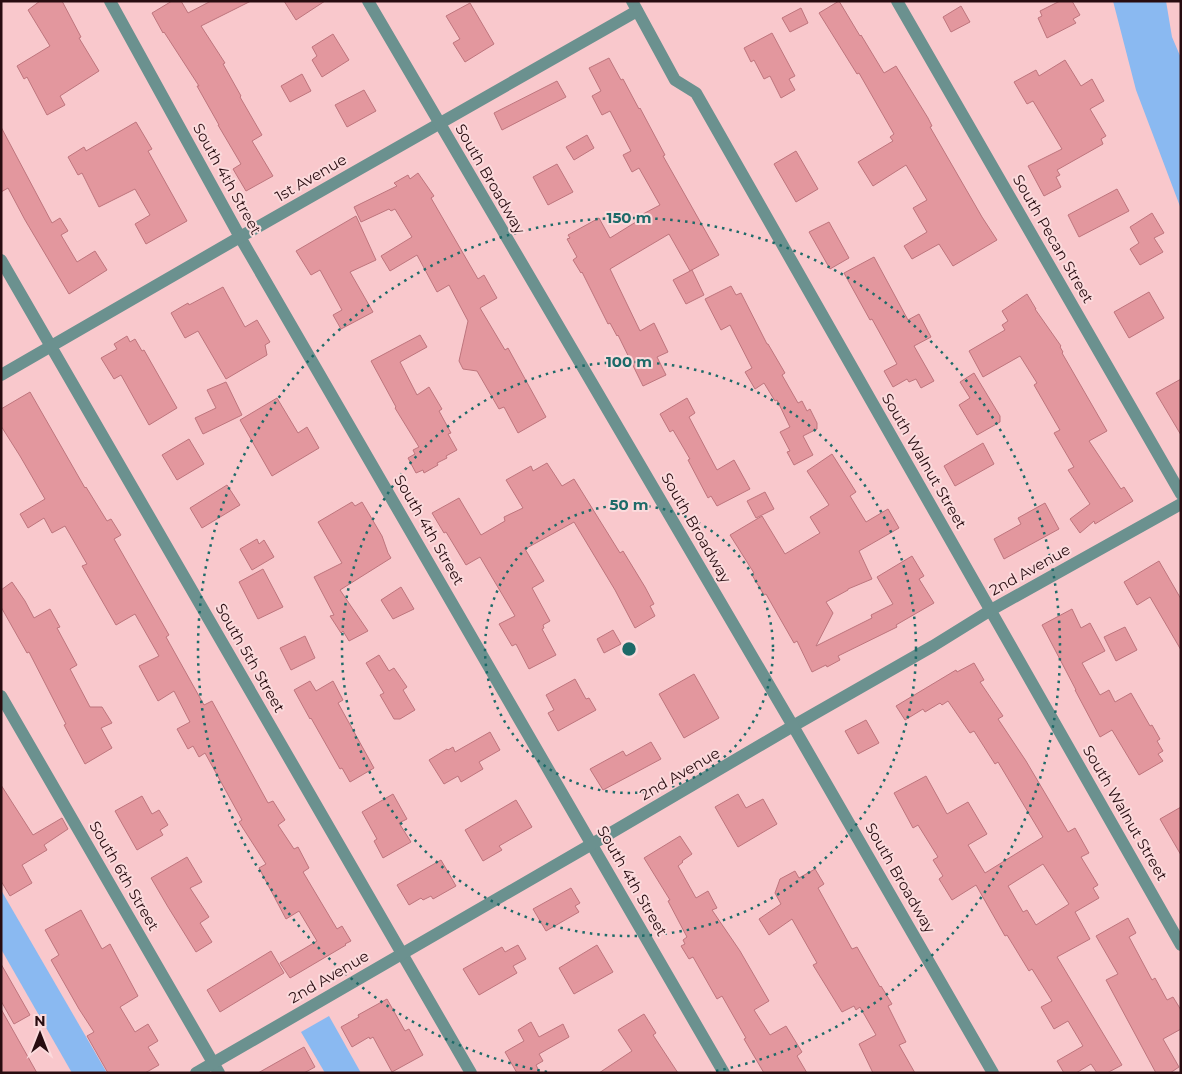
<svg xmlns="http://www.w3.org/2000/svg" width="1182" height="1074" font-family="Montserrat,sans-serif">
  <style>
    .water { fill: #8ab9f1 }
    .building { fill: #e3979e; stroke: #be757d; fill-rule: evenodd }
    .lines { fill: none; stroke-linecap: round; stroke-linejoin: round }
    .minor { stroke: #6b918f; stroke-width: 12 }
    .tertiary { stroke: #6b918f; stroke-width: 12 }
    .ring { fill: none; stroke: #1d6a68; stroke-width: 2.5; stroke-dasharray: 2.5 5 }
    .labels { text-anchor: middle; stroke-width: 4; stroke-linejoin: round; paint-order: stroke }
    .street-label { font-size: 15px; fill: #280c10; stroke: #fbdadc }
    .centre { fill: #1d6a68; stroke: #fbdadc; stroke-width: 2.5 }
    .ring-label { font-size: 15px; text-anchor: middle; font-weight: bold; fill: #1d6a68; stroke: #fbdadc; stroke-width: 4; stroke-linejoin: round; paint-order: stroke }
  </style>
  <rect width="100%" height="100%" fill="#f9c8cc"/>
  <g class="water">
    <polygon points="1113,1 1166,1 1172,37 1181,58 1181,209 1136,90"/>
    <polygon points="1,890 107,1073 72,1073 1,949"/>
    <polygon points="329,1016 361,1073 325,1073 301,1032"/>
  </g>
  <g class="building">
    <polygon points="40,1 62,1 81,37 79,38 99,71 60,96 65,105 47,115 27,77 24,79 17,66 50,46 28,10"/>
    <polygon points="172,1 181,1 188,13 211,1 251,1 201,26 225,63 223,64 241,96 240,97 262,135 252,141 273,176 246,191 233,169 241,164 218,125 219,125 197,86 199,86 164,32 163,33 152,13"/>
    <polygon points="284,1 325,1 296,20"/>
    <polygon points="839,1 860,36 861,35 884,73 896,66 928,118 932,126 930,127 982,217 997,240 953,266 939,244 912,259 904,246 927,232 913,208 927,200 906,165 873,186 858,162 893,141 890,137 894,134 859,73 857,74 819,13"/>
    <polygon points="1060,1 1072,1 1080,15 1073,19 1076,23 1047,38 1038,18 1042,16 1040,11"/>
    <polygon points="470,3 494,44 465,62 453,43 460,39 446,16"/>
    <polygon points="961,6 970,22 951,32 943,17"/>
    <polygon points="801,8 808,23 790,32 782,18"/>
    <polygon points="772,33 795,76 789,79 795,90 781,98 770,76 764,79 754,60 751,62 744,48"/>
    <polygon points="333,34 349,60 322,77 312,60 317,56 312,47"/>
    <polygon points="609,58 621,80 623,79 639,109 640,108 665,155 663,156 719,255 690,271 669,234 610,269 640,331 654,323 668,352 657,357 666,375 643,386 618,335 617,336 610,323 608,324 582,272 581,273 573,260 577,257 567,239 570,238 568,235 599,218 610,238 644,217 643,214 660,205 639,168 632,172 623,155 631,151 610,111 602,115 592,96 601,91 589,68"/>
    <polygon points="1065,60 1081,86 1092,79 1104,101 1090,109 1106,136 1101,139 1103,144 1057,170 1060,175 1056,177 1061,187 1044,196 1028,166 1062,149 1033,101 1027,104 1014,82 1036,70 1039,76"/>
    <polygon points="302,74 311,91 290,102 281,86"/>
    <polygon points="557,81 566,97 502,130 494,113"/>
    <polygon points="364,90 376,111 347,127 335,105"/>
    <polygon points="136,122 152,149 148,151 187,221 146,244 135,224 150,215 135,189 99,207 82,173 78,175 68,157 84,147 86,151"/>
    <polygon points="1,127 52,223 60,218 68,231 61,235 77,262 95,251 107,270 69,294 25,220 8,188 1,192"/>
    <polygon points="587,135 594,148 574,160 566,147"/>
    <polygon points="796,151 818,189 796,202 774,164"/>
    <polygon points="557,164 573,192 548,205 533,177"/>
    <polygon points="418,173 434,196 431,198 478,279 484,275 497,298 480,308 505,350 508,348 546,417 518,433 504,407 499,409 477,371 463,369 459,361 468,321 449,285 437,292 417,255 390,271 381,256 412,237 395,209 391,211 389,209 361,222 354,207 397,186 394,183 408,175 410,179"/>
    <polygon points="1117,189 1129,211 1079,237 1068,215"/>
    <polygon points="1152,213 1164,233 1154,238 1163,252 1140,265 1130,249 1139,243 1130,227"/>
    <polygon points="356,216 376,260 350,272 373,312 341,329 333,315 342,310 320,270 311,275 296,251"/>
    <polygon points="829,222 849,258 830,269 809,232"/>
    <polygon points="874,257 908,320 919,314 931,337 914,346 934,381 921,388 916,379 909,382 907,379 893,387 884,371 897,364 872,319 870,320 844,273"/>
    <polygon points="692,270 704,295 686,304 673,280"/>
    <polygon points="731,286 736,295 741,293 767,344 768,344 785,373 782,375 798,403 802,401 807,411 810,409 817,423 817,429 803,436 813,455 794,465 787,452 790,451 780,432 790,427 777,400 775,401 764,383 755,389 745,372 752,368 730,325 721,330 705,299"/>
    <polygon points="223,287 245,327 257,320 270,342 265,345 267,355 226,379 198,331 185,338 171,313 188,303 189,305"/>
    <polygon points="1149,292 1164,318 1129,338 1114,312"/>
    <polygon points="1027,294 1036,309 1035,309 1061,346 1060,347 1063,352 1062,353 1107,431 1089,441 1121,489 1124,487 1133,501 1095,524 1094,521 1080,533 1070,519 1090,504 1068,470 1074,467 1054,433 1060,430 1034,385 1037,383 1020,356 983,377 969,351 1005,330 1002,325 1008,321 1002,311"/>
    <polygon points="420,335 427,347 400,362 417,395 429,387 442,409 439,411 451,433 448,434 457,450 446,456 447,458 437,463 438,465 424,473 423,470 416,473 408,458 415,454 413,450 419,447 395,408 396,407 371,361"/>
    <polygon points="127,336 130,342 135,339 142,351 144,350 177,408 149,425 121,375 114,379 101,358 117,349 114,344"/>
    <polygon points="974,373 1000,416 1000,422 977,435 959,405 970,398 960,382"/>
    <polygon points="1181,379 1181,435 1156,393"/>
    <polygon points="226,382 242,415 203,434 195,418 216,408 207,390"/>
    <polygon points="30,392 85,488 86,487 107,521 111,519 121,535 114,539 169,635 166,637 204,705 212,701 268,803 273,801 285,820 278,825 294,849 298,847 309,868 303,872 337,929 342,926 351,941 345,944 346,945 290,978 280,963 317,941 299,911 286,919 259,868 266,864 239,822 242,820 205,753 199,757 193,746 188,749 177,729 190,722 174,691 158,701 139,666 159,656 135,614 116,625 82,566 87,564 65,526 52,533 44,518 28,528 20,514 45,499 20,456 1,426 1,409"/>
    <polygon points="277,398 298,433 307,427 319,448 272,476 240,420"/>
    <polygon points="687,398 695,413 689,417 717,470 734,460 750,489 717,506 711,496 708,498 688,460 690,459 673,430 670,432 660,414"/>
    <polygon points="189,439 204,464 177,480 162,455"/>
    <polygon points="983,443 994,464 955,486 944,466"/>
    <polygon points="832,454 856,492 850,496 866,522 888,509 899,528 859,551 872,579 848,589 848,590 826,602 833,613 816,646 872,618 871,615 893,604 877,577 912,556 924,576 919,579 934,603 896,625 897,627 838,656 840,660 827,667 826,665 812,672 797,641 794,643 766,594 764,595 752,575 754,573 730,535 762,516 785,554 820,533 810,517 829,505 807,471"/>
    <polygon points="547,463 562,486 574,479 620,553 623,551 645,587 654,604 650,606 655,616 635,628 615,590 574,522 525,549 544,581 532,588 550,621 543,625 544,628 542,629 556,655 529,669 516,644 512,646 499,624 515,616 480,557 466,565 446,532 444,533 432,513 459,498 481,535 505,521 504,517 523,508 506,480 531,466 533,471"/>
    <polygon points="227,485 240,505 202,528 190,508"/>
    <polygon points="765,492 774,509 756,518 747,501"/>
    <polygon points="352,502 355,506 362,502 382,536 388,553 391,558 340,590 368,631 349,641 343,631 341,633 330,616 334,615 314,577 342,563 318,522"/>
    <polygon points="1045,503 1059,529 1004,559 994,539 1021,524 1018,518"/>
    <polygon points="257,539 259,544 264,540 274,557 252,570 240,549"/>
    <polygon points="1159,561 1181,599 1181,650 1150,597 1137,605 1124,582"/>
    <polygon points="263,569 283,607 258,619 239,582"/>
    <polygon points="12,582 25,601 34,618 50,609 60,627 57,628 77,665 70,669 90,707 102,707 112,723 101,728 112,748 85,764 64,725 66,724 29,652 27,653 1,607 1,590"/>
    <polygon points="401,587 414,609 393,619 381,600"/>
    <polygon points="1072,609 1081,628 1090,623 1105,651 1082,663 1100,695 1109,690 1115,702 1131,693 1150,726 1152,725 1160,739 1157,741 1163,751 1158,754 1163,761 1139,775 1112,730 1100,737 1075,690 1076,690 1042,625"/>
    <polygon points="1125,627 1137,650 1116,661 1104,637"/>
    <polygon points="613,630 621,644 604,653 597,639"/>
    <polygon points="305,636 315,658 291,670 280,648"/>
    <polygon points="379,655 389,671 394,668 407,687 403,690 415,710 400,719 394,719 380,695 384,693 366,663"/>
    <path d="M 974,663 L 984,680 L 980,682 L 1003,716 L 998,719 L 1026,761 L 1068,832 L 1075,828 L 1089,853 L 1081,857 L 1098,885 L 1093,888 L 1099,898 L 1075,912 L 1090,939 L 1057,957 L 1122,1065 L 1107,1073 L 1097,1073 L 1091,1064 L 1076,1073 L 1064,1073 L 1057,1061 L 1083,1046 L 1068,1021 L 1054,1029 L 1041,1007 L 1052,1001 L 1032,969 L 1029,971 L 1007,935 L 1005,936 L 976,885 L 952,900 L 939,879 L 943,876 L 933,860 L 938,857 L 918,825 L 913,828 L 894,793 L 926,776 L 947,814 L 968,802 L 987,834 L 968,845 L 985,873 L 1043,837 L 998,762 L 995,764 L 974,731 L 970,733 L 948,701 L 942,705 L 940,703 L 925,712 L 923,709 L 905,720 L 896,706 L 956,670 L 957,672 ZM 1043,864 L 1069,904 L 1036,925 L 1027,910 L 1023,912 L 1008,886 Z"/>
    <polygon points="694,674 719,718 684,738 659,694"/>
    <polygon points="575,679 586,699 589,698 596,710 558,731 548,713 554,710 546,695"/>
    <polygon points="310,681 316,691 333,681 343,700 338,703 374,768 350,782 342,768 340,769 311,718 310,719 294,690"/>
    <polygon points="866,720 879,743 858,754 845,731"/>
    <polygon points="490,732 500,750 479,762 483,769 461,782 458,776 444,784 429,760 447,749 448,750 453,747 455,752"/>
    <polygon points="651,742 661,759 603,790 590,769 623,751 626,756"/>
    <polygon points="1,785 33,835 62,818 68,829 44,845 47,850 22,865 32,883 10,896 1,881"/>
    <polygon points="393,794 407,819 399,823 411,842 383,858 374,841 377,839 362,812"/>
    <polygon points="738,794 746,808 763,799 777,824 738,847 715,807"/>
    <polygon points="142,796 152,814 159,810 168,825 160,830 163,835 137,850 115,811"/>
    <polygon points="516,800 532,827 499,846 502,850 483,861 465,830"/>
    <polygon points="1181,807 1181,855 1160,819"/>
    <polygon points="680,836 692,854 682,861 683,862 678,866 696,898 708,891 717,908 712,910 740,951 769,1001 754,1010 770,1035 786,1026 802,1052 797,1056 807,1073 764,1073 744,1039 746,1038 722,996 717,999 693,957 689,959 681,946 685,944 683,940 687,937 668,901 670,900 644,858"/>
    <polygon points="187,857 202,882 190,888 209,917 200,923 212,942 196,952 168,907 151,878"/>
    <polygon points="441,860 456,886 433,899 431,896 423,900 421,898 409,905 397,885"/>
    <polygon points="815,869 824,884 818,888 852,949 857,947 880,987 881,986 892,1004 888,1006 906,1042 899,1045 915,1073 873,1073 859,1044 876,1035 860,1007 856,1010 854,1006 842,1012 813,965 817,963 792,919 769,935 759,919 781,904 775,893 780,879 795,871 799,878"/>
    <polygon points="571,888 580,903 575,906 579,912 546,931 533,909"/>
    <polygon points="81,910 102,949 110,944 138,996 120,1007 135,1032 148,1024 158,1041 148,1047 159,1065 145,1073 108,1073 87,1036 94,1032 79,1009 51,960 59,955 45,930"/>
    <polygon points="1128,918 1136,933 1129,937 1152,980 1155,978 1167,1000 1173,997 1181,1010 1181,1029 1163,1039 1179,1067 1170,1073 1156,1073 1106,980 1118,974 1096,936"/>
    <polygon points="518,945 526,959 513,966 517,973 479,995 463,969 502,947 505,952"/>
    <polygon points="597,945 613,972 574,994 559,968"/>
    <polygon points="271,951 284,973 220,1012 207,990"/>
    <polygon points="1,964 30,1015 14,1024 1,1001"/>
    <polygon points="387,999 405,1031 409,1029 423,1055 392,1072 373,1037 370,1039 369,1037 352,1047 341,1027 359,1017 358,1015"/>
    <polygon points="1,1009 37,1073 1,1073"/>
    <polygon points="644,1014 656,1033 653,1035 678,1073 599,1073 632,1051 618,1030"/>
    <polygon points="531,1022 539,1037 563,1024 569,1037 539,1054 543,1061 536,1065 540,1073 517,1073 505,1052 524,1041 518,1030"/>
    <polygon points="304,1047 315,1067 304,1073 258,1073"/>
  </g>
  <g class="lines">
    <g class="minor">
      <polyline points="110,1 240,237 724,1073"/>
      <polyline points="632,1 675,80 696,93 1181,945"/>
      <polyline points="897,1 1181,494"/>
      <polyline points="1,260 471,1073"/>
      <polyline points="1,375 240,237 637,11"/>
      <polyline points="1,696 219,1073"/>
      <polyline points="196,1073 592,844 793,726 933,646 991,610 1181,504"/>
    </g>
    <polyline class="tertiary" points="368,1 793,726 993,1073"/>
  </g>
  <g class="ring">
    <circle cx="629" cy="649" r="144"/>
    <circle cx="629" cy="649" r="287"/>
    <path d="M547 1072A431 431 0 1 1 711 1072"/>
  </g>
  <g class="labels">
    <g class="street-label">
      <text transform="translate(311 178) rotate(-30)" y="5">1st Avenue</text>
      <text transform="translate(227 179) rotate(61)" y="5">South 4th Street</text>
      <text transform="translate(490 179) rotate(60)" y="5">South Broadway</text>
      <text transform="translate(1053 239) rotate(60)" y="5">South Pecan Street</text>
      <text transform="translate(924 461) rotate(60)" y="5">South Walnut Street</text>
      <text transform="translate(696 528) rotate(60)" y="5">South Broadway</text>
      <text transform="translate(429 530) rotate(60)" y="5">South 4th Street</text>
      <text transform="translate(1030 570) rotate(-29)" y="5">2nd Avenue</text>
      <text transform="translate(250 658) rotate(60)" y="5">South 5th Street</text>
      <text transform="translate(680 774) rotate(-30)" y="5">2nd Avenue</text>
      <text transform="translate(1125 813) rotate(60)" y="5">South Walnut Street</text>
      <text transform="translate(124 876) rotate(60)" y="5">South 6th Street</text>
      <text transform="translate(900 878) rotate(60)" y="5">South Broadway</text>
      <text transform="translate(632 881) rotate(60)" y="5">South 4th Street</text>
      <text transform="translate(329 977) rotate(-30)" y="5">2nd Avenue</text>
    </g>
  </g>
  <circle cx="629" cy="649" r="8" class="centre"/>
  <g class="ring-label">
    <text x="629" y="223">150 m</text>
    <text x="629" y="367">100 m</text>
    <text x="629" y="510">50 m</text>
  </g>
  <rect width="1182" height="1074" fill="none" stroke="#280c10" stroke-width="5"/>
  <g transform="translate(40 1034)" stroke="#fbdadc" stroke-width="4" paint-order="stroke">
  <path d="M0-4L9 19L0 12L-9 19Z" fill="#280c10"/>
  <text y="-8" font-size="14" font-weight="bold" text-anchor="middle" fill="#280c10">N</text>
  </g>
</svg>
